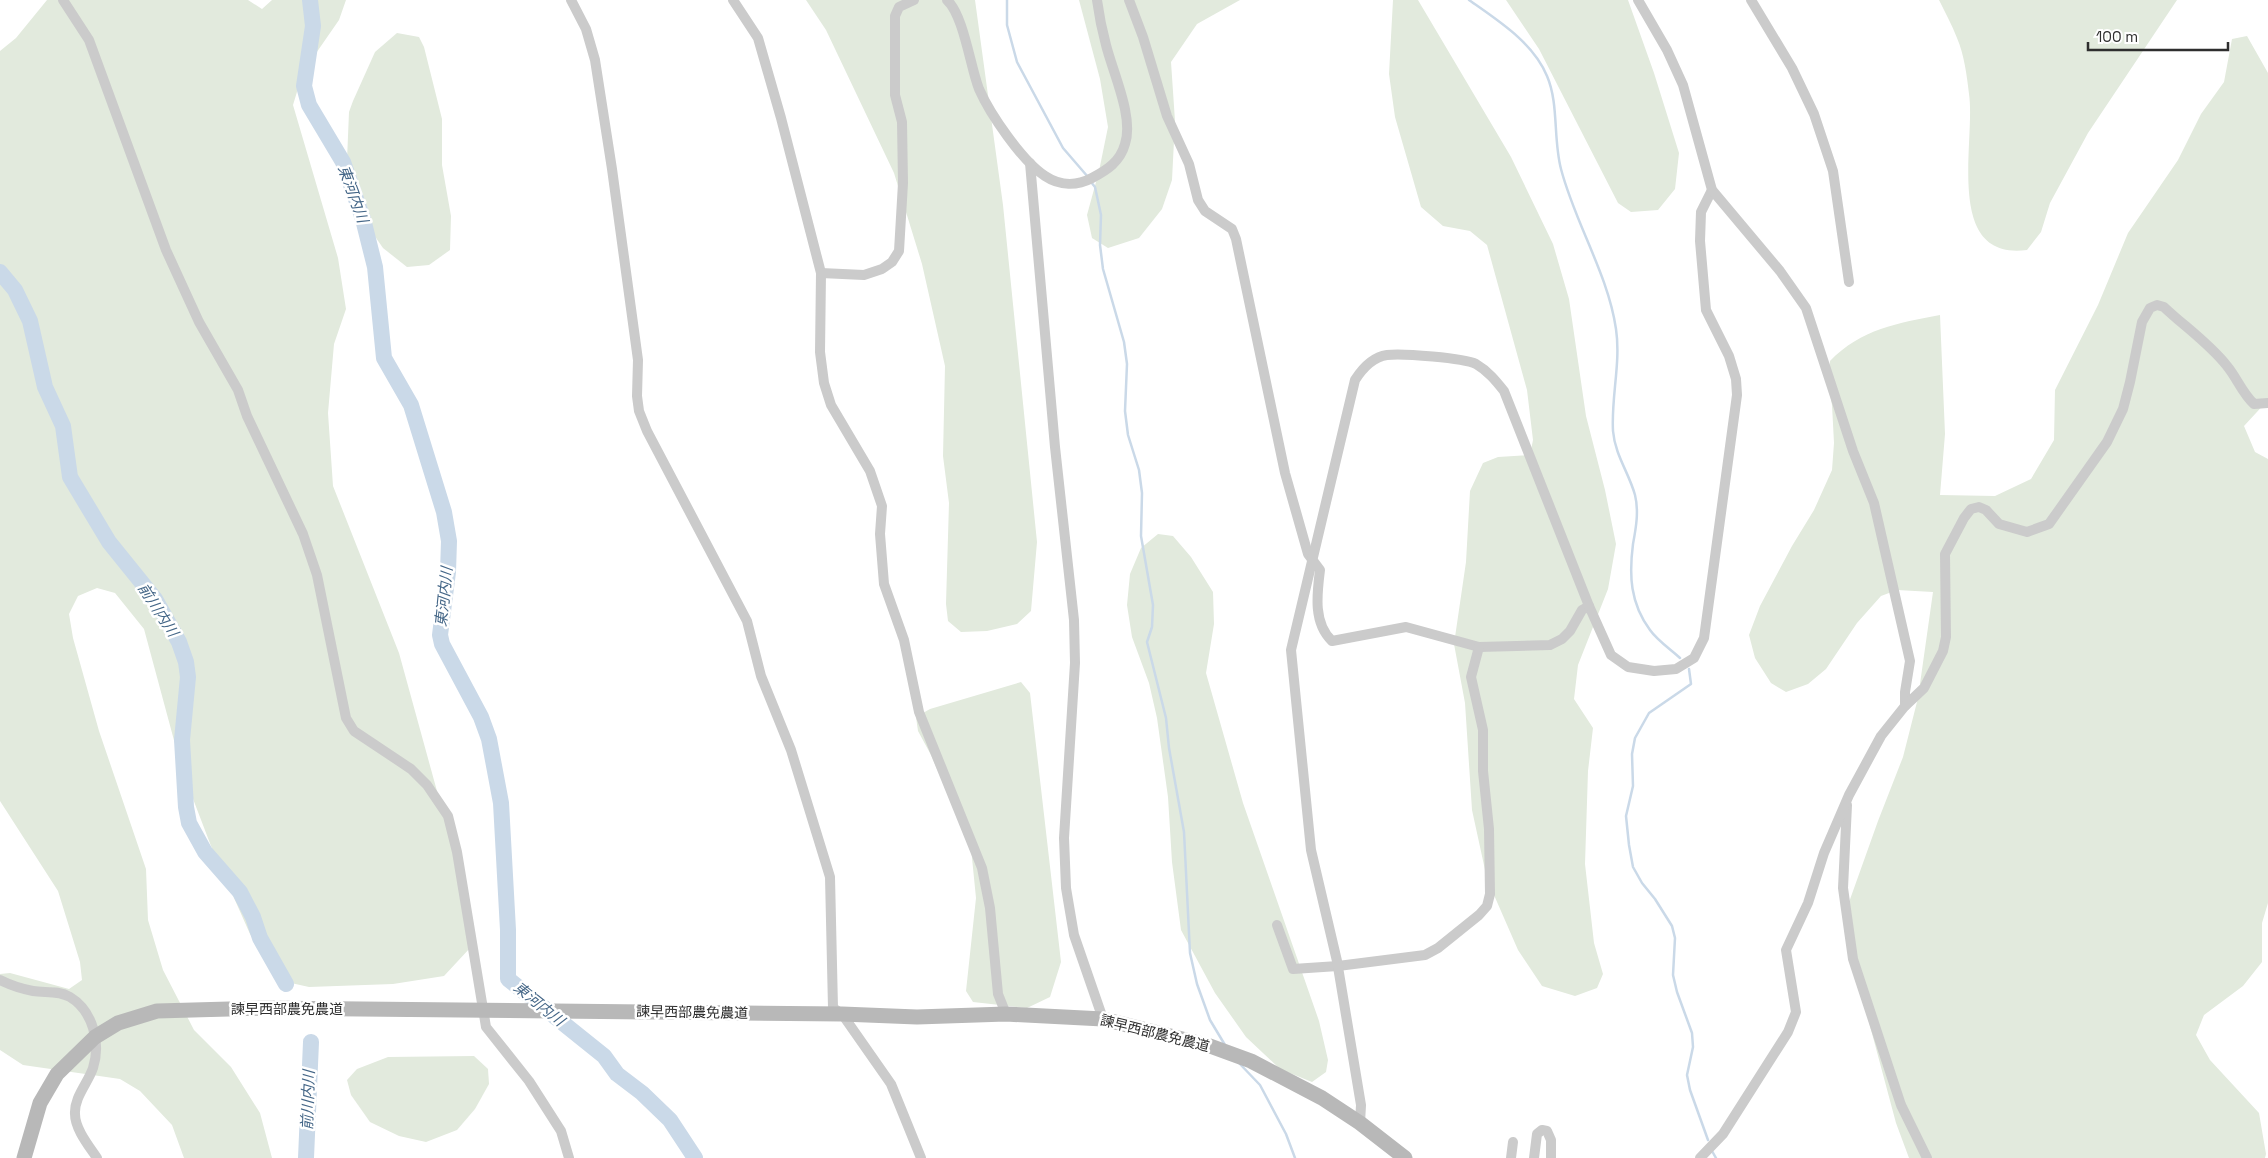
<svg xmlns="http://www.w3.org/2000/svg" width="2268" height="1158" font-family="'Space Grotesk','Noto Sans JP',sans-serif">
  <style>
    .green { fill: #e2eadd }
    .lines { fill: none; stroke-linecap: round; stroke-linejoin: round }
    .stream { stroke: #cad9e8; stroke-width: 2.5 }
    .river { stroke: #cad9e8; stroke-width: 16 }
    .street { stroke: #cbcbcb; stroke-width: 10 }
    .secondary { stroke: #b8b8b8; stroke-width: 15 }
    .labels { text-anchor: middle; stroke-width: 5; stroke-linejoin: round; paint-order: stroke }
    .street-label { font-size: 14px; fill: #2e2e2e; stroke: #fff }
    .water-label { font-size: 15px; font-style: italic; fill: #446687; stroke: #fff }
  </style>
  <rect width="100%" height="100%" fill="#fff"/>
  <g class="green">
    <polygon points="47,0 248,0 262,9 272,0 346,0 339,20 303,72 293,105 338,258 346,309 334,344 328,413 333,486 399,653 462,882 470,948 444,976 393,984 309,987 282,981 250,934 211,846 182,770 144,629 115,593 97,588 78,596 69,614 73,638 99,731 146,869 148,920 163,970 194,1030 231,1067 260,1113 272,1158 184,1158 172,1125 140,1091 120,1079 23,1065 0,1050 0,974 10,973 69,989 82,980 80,962 58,891 0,801 0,51 16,38"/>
    <polygon points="806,0 975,0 1003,205 1037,542 1031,611 1017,624 987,631 961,632 948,621 946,604 949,503 943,456 945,366 922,264 894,173 826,30"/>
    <polygon points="1079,0 1240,0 1197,24 1171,62 1175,121 1172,180 1162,209 1139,238 1108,248 1092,238 1087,215 1099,171 1108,127 1100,79"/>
    <polygon points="1393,0 1418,0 1511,157 1553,244 1569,299 1586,416 1605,490 1616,544 1608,589 1578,665 1574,699 1593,728 1588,771 1585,864 1594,943 1603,974 1597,988 1575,996 1542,986 1518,950 1487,879 1472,810 1465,703 1454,644 1466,562 1470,491 1483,463 1498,457 1530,455 1533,440 1527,390 1487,245 1470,231 1443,226 1421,207 1395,117 1389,74"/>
    <polygon points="1506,0 1628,0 1654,73 1679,153 1675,189 1658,210 1631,212 1618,203 1539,49"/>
    <path d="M 1939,0 L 2177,0 L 2088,133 L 2050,203 L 2041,232 L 2027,250 C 1943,261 1976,141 1969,94 C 1967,76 1964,54 1957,38 C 1952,25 1945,12 1939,0 Z"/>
    <polygon points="397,33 419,37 424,47 442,119 442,165 451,216 450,250 429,265 407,267 383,248 365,222 347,160 349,112 353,101 375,52"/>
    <path d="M 2247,36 L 2268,73 L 2268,400 L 2244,426 L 2255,452 L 2268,459 L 2268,903 L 2262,923 L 2262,962 L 2243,986 L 2204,1015 L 2196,1035 L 2210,1060 L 2259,1113 L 2266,1154 L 2265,1158 L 1909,1158 L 1896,1123 L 1866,1011 L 1848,905 L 1878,821 L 1903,757 L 1918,698 L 1933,592 L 1897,590 L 1881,596 L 1857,623 L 1826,669 L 1808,684 L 1786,692 L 1771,683 L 1755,658 L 1749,635 L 1760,606 L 1792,546 L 1814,510 L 1832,470 L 1834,443 L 1832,405 L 1828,382 L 1830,361 C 1861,329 1898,323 1940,315 L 1945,434 L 1940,495 L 1995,496 L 2031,479 L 2054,440 L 2055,390 L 2098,305 L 2128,233 L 2178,160 L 2201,114 L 2224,82 L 2232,39 Z"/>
    <polygon points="1158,534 1173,536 1191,557 1213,592 1214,624 1206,673 1243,803 1319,1021 1328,1060 1326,1072 1312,1082 1280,1069 1246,1037 1215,993 1181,930 1172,862 1168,797 1157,718 1149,683 1132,637 1127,605 1130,574 1141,548"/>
    <polygon points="1021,682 1030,693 1061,962 1050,997 1027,1008 973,1002 966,991 976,898 971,848 931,755 918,731 916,717 930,709"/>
    <polygon points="474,1056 488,1069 489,1084 475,1109 457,1130 426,1142 399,1136 370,1122 351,1095 347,1080 357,1069 388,1057"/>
  </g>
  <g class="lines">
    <g class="stream">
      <polyline points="1007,0 1007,25 1017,62 1063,148 1088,177"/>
      <path d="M 1469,0 C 1497,20 1533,42 1547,76 C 1559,104 1553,139 1561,169 C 1575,223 1608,274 1616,329 C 1621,363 1611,397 1613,431 C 1615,455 1629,473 1635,495 C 1639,511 1636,528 1633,544 C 1629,575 1630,603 1650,630 C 1657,640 1670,649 1680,658"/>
      <polyline points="1091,182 1095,187 1101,215 1100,245 1103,269 1124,342 1127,364 1125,411 1128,435 1139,470 1142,493 1141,536 1153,605 1152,627 1147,642 1166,718 1169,748 1184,832 1190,953 1197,984 1210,1020 1225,1045"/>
      <polyline points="1689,669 1691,684 1649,713 1635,738 1632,754 1633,786 1626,816 1629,845 1633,867 1642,883 1655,899 1672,926 1675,938 1673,975 1677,992 1692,1033 1693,1047 1687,1075 1690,1090 1708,1140"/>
      <polyline points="1239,1063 1260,1085 1286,1134 1295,1158"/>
      <polyline points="1712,1151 1716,1158"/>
    </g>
    <g class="river">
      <polyline points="310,0 313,26 304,86 309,105 343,162 363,219 375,267 384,358 411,405 444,512 449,541 448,572 440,635 442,644 481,717 489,739 501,803 508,930 508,979 604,1056 617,1074 642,1093 670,1120 695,1158"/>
      <polyline points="0,272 15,290 30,321 45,387 63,426 70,477 109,542 155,599 179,642 186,662 188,677 182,740 186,807 189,823 205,852 240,892 253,917 260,938 286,984"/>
      <polyline points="306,1158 311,1042"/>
    </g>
    <g class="street">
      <polyline points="63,0 89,40 166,250 199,322 238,390 247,416 303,534 317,575 346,718 354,731 411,769 427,785 448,816 457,852 486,1027 529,1081 561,1131 569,1158"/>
      <polyline points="571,0 586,29 595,60 612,169 638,360 637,396 639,411 647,431 747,621 761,676 791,750 830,877 833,1008 842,1014 891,1084 921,1158"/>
      <polyline points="733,0 758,38 781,118 821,273 820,352 824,383 831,405 870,471 882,506 880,534 884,584 904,640 919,712 982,868 990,908 998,994 1006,1014"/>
      <path d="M 947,0 C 964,16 970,66 979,89 C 990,114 1022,161 1045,176 C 1060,186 1077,186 1092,178 C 1107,170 1120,162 1125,144 C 1134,117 1113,73 1106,45 C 1102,30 1099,15 1097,0"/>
      <path d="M 1129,0 L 1143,37 L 1167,116 L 1189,164 L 1198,200 L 1205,211 L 1232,229 L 1236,239 L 1285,473 L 1308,554 L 1320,570 C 1317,594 1313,623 1332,641 L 1406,627 L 1479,647 L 1550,645 L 1562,639 L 1570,631 L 1582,610 L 1589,606 L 1611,655 L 1628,667 L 1654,671 L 1676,669 L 1694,658 L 1704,638 L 1737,395 L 1736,379 L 1729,356 L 1706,310 L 1700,241 L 1701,212 L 1712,190"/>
      <polyline points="1638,0 1667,50 1683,85 1712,190 1780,271 1806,308 1853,451 1874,503 1910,661 1905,692 1905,706"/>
      <polyline points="1751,0 1792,68 1814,114 1833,171 1849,282"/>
      <polyline points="1030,163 1055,447 1074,620 1075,663 1064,838 1066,888 1074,935 1103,1019"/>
      <polyline points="821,273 864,275 882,269 892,262 899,251 903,183 902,122 895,95 895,16 899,7 914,0"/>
      <polyline points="1847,805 1843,888 1853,959 1901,1105 1927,1158"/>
      <polyline points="1277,925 1293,969 1338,966 1425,955 1438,948 1479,915 1487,906 1490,894 1489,829 1483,771 1483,730 1471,677 1479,647"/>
      <path d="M 0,980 C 10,985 22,989 33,991 C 45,993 58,990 70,997 C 93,1011 101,1043 93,1068 C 88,1083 74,1097 75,1114 C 75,1129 89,1146 97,1158"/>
      <path d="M 1360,1123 L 1361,1105 L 1337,961 L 1311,850 L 1291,650 L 1355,380 C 1362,369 1373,357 1387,355 C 1402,353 1464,358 1476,364 C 1488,371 1496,381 1504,391 L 1589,606"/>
      <polyline points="1511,1158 1513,1142"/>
      <polyline points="1534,1158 1537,1134 1542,1130 1547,1131 1551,1140 1551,1158"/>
      <path d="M 1700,1158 L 1723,1134 L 1788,1032 L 1796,1012 L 1786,950 L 1808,903 L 1824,853 L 1849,795 L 1881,736 L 1905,706 L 1924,688 L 1943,651 L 1946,637 L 1945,554 L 1964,518 L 1971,509 L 1979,507 L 1986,510 L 1999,524 L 2027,532 L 2049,524 L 2107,442 L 2123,409 L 2130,382 L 2142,322 L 2150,308 L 2157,305 L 2164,307 C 2184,326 2210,344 2227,366 C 2237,378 2242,393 2254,404 L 2268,403"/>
    </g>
    <polyline class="secondary" points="24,1158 40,1103 57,1074 95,1037 118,1023 157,1011 263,1008 842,1014 917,1017 1006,1014 1103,1019 1210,1046 1251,1061 1322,1098 1360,1123 1405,1158"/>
  </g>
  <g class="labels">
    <g class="street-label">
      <text x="287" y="1014">諫早西部農免農道</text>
      <text transform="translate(692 1012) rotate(1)" y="5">諫早西部農免農道</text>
      <text transform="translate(1155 1033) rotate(14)" y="5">諫早西部農免農道</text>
    </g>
    <g class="water-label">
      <text transform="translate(353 194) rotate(70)" y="5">東河内川</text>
      <text transform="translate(444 597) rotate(-84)" y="5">東河内川</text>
      <text transform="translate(158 610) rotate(57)" y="5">前川内川</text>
      <text transform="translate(539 1004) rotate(39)" y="5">東河内川</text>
      <text transform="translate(308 1100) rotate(-88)" y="5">前川内川</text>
    </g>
  </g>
  <path d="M2088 42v8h140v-8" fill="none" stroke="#2e2e2e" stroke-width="2.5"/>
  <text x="2096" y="42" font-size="15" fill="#2e2e2e" stroke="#ffffff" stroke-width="4" paint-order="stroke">100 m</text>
</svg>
